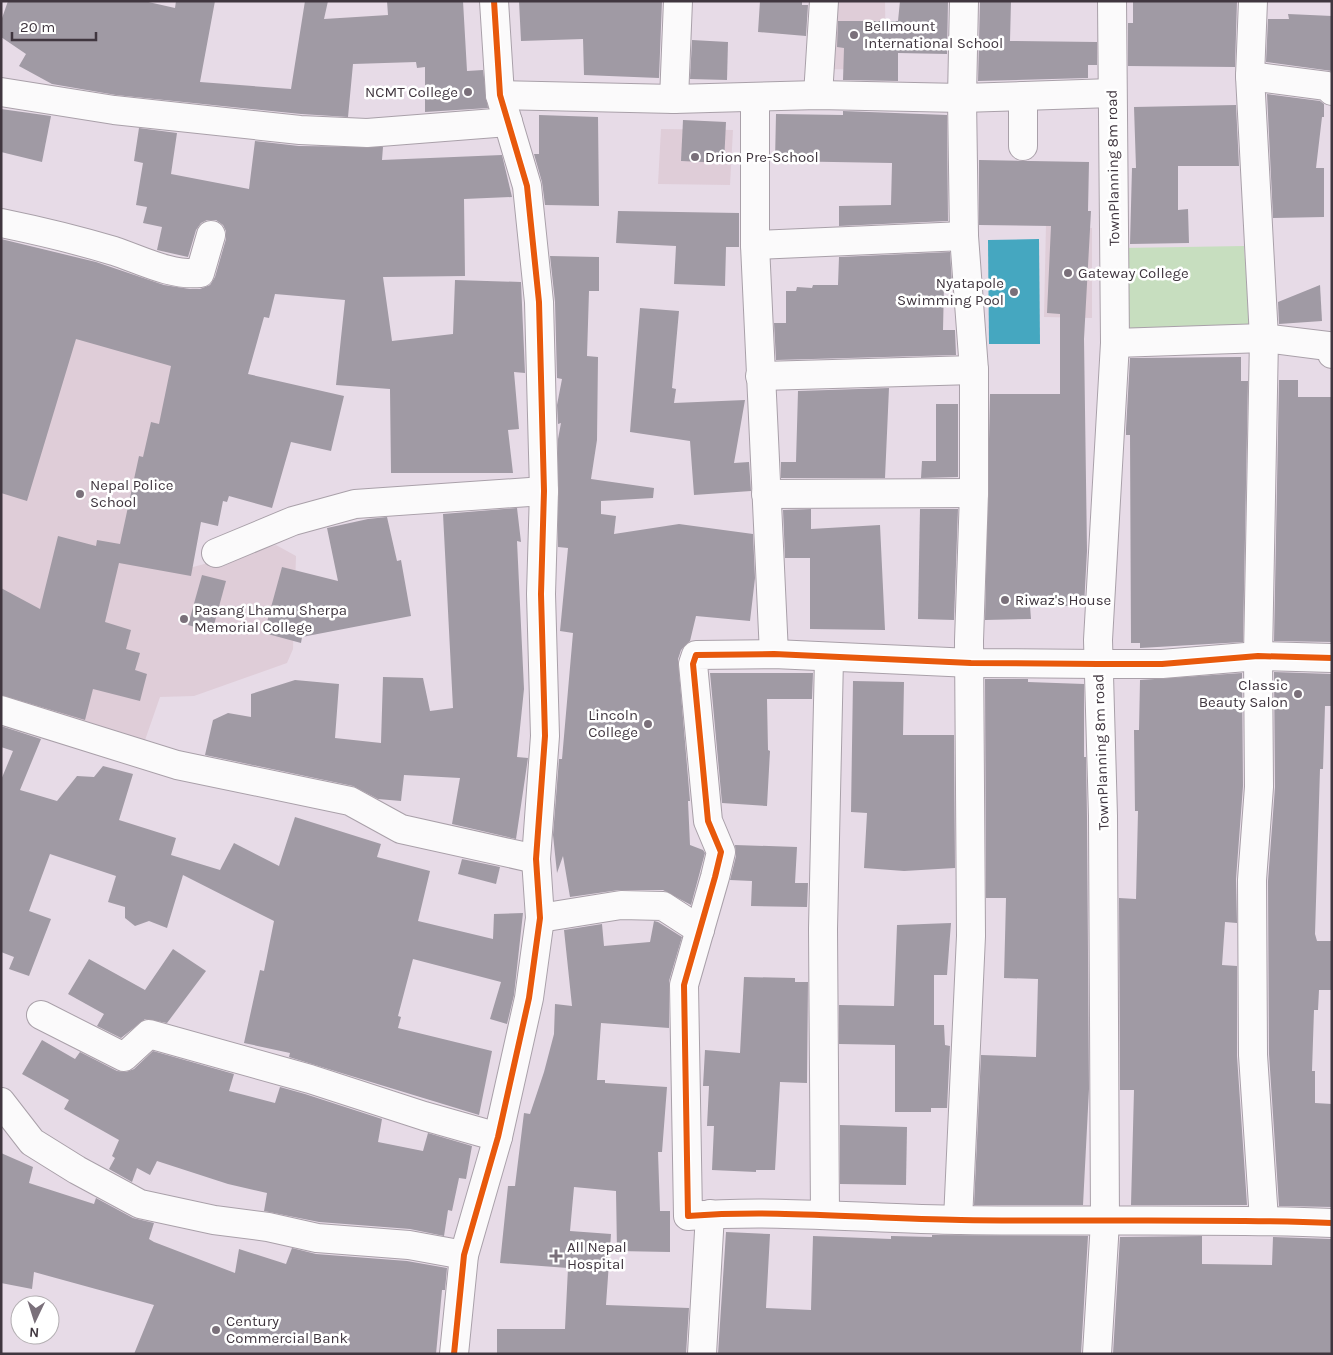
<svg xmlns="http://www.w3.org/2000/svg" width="1333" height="1355" font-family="Karla,sans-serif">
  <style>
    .education { fill: #dfcdd8 }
    .green { fill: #c7debf }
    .water { fill: #45a7c0 }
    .building { fill: #a09aa4 }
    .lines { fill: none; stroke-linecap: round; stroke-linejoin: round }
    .minor-casing { stroke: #a9a0a9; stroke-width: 30 }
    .minor { stroke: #fbfafb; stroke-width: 28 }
    .cycleway-casing { stroke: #fff; stroke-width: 9 }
    .cycleway { stroke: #e8590c; stroke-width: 6 }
    .poi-dot { fill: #7a707a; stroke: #fff; stroke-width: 2 }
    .labels { text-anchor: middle; stroke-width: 5; stroke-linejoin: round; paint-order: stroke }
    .poi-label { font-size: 15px; fill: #40363f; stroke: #fff; text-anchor: start }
    .street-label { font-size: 15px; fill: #40363f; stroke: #fff }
  </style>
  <rect width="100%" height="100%" fill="#e7dbe7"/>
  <g class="education">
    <polygon points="823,1 885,1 886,70 822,69"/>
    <polygon points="661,129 733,130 730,185 658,184"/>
    <polygon points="1046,224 1092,228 1092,318 1044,317"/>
    <polygon points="46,292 189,335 150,542 87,551 65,650 1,605 1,446"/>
    <polygon points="276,545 296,556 293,649 287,663 194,696 160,697 144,743 1,703 1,685 88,553 178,571"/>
  </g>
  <polygon class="green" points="1244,246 1250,327 1130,330 1122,248"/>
  <polygon class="water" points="1039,239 1040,344 989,344 988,240"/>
  <g class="building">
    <polygon points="8,1 144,1 175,8 176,1 215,1 200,82 291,89 305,1 328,1 324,19 388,15 387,1 463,1 467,71 483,70 488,108 425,112 425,67 417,68 416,62 353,64 348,117 301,114 116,95 52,84 19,66 26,54 1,37 1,21"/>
    <polygon points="519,1 662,1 659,78 584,75 583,39 521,41"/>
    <polygon points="760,1 802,1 802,5 808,5 806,36 758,32"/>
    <polygon points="900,1 948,1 947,54 898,53 898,81 843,80 844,48 837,47 838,21 898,21"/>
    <polygon points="980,1 1011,1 1010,41 1097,42 1097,65 1088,65 1088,78 978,81"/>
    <polygon points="1133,1 1237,1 1235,67 1128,66 1128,23 1133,23"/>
    <polygon points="1288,14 1332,16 1332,71 1266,62 1268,19 1289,19"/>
    <polygon points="692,40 728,42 727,80 690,79"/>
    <polygon points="1267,94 1320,101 1324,104 1324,117 1322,117 1316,168 1324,168 1324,217 1273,218"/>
    <polygon points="1236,105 1239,166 1178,166 1178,210 1188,209 1189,243 1130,244 1132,168 1136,168 1134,107"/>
    <polygon points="1,109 51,116 42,162 1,152"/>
    <polygon points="843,111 947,115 948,221 839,226 839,206 891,205 892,163 775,161 776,114 843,115"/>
    <polygon points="539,115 598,117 599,206 545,205 542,182 534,154 539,154"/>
    <polygon points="683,120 726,122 724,163 681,161"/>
    <polygon points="139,128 177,133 171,174 249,189 255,141 299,146 383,147 382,160 502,155 512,197 464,199 465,276 383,277 392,341 453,334 455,280 521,282 525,373 514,372 519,429 508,430 513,473 391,473 390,389 336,385 345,300 275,294 269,318 264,317 248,374 344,396 331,451 291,442 272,508 229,496 227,502 223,501 218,526 201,522 191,576 119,563 105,622 131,630 126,649 140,653 135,670 147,674 140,701 93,689 85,720 1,695 1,588 40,609 58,536 96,546 97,540 120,544 139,456 143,457 151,422 159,424 171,366 76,339 27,501 1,493 1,239 96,262 164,285 190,289 200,289 210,285 215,277 226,239 226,231 223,225 216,220 207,220 201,223 196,230 188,257 157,250 162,227 143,223 147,207 136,205 143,163 134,161"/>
    <polygon points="979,160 1089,162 1088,211 1091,211 1084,339 1087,551 1084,606 1030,606 1031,619 985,620 990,394 1060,394 1060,314 1047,313 1051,226 979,225"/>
    <polygon points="618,211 739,213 739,247 726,247 725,286 674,284 676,246 616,243"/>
    <polygon points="950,252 952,284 944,284 943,330 955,330 956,355 776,360 774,323 786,323 786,291 796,291 797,287 812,288 813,285 838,285 839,257"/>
    <polygon points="550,256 599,257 599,291 589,291 587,356 598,357 597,440 591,479 654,488 653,498 601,501 601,514 616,516 614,534 679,524 753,534 755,578 750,621 696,616 690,641 681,650 678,659 690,801 688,801 690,845 703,850 705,853 691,905 663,890 619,890 570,897 563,856 557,873 553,835 559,759 562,759 573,633 560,631 568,548 558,547 558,439 561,423 558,424 557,405 562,379 557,378 555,302"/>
    <polygon points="1320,285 1322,321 1279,324 1278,302"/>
    <polygon points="640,308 679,311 672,388 676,389 674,403 745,400 734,463 749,462 751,491 694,495 690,441 630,432"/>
    <polygon points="1241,357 1241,381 1248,381 1243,642 1140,648 1140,643 1131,643 1130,435 1126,435 1126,429 1130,358"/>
    <polygon points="1279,380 1298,380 1298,397 1332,397 1332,642 1274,641"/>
    <polygon points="889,388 885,478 781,478 781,462 796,462 798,391"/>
    <polygon points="936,404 958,404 958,477 921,478 922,461 936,461"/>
    <polygon points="517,508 521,542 517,541 524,689 517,757 528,758 516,839 452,824 460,778 404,775 401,801 378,799 353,786 205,755 213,720 228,713 251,717 251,694 295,680 339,684 335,738 381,743 383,677 423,678 430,711 453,708 443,514"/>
    <polygon points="811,509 811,529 880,525 885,630 810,629 810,558 785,558 783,510"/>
    <polygon points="920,509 958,509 954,620 918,619"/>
    <polygon points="387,517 397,561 401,560 411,616 302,637 301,643 264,633 282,567 338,581 327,528 368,519"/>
    <polygon points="202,575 226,581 212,632 188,625"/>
    <polygon points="1274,672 1332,674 1332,706 1325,706 1323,769 1320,769 1315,934 1317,941 1332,941 1332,990 1319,990 1318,1010 1314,1010 1312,1071 1315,1071 1315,1103 1332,1104 1332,1207 1279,1206 1269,1054 1268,881 1275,787"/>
    <polygon points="710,673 813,673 812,699 767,699 768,750 770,751 767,806 722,803"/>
    <polygon points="1242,673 1243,786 1236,879 1237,923 1225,922 1222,965 1237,966 1237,1056 1247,1205 1131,1205 1134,1090 1120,1090 1119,898 1136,899 1138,811 1135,811 1134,730 1139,730 1140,680"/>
    <polygon points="985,679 1028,679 1028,682 1084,684 1084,757 1086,757 1087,816 1089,1089 1083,1205 974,1205 981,1055 1036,1057 1038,979 1004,978 1006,898 986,898"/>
    <polygon points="853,681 904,682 903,735 954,735 955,868 904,871 864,868 867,813 851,812"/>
    <polygon points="1,726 41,739 20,790 57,801 77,776 94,777 103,766 133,774 119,820 176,838 171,855 220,870 234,843 279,866 295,817 381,844 377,857 430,871 418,921 493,939 494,914 523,913 514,995 507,1024 490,1019 501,982 413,959 398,1016 401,1017 398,1028 492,1051 479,1115 289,1057 290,1053 244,1043 260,970 264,971 274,921 183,875 167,928 149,921 135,926 125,918 125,907 108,902 116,876 50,854 29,911 51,919 29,976 9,969 14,957 1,952 1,780 13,751 1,747"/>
    <polygon points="735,845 797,847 795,883 808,883 807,907 751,906 752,881 730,880 736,856"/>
    <polygon points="462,859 500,867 496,884 458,874"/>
    <polygon points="654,921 658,922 682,937 669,981 669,1028 601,1023 597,1080 605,1080 605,1083 667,1087 662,1152 658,1152 660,1211 670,1211 670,1252 617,1251 616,1191 574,1187 570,1231 611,1234 606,1305 689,1308 686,1354 497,1354 497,1329 565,1329 568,1268 500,1263 508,1186 515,1186 524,1113 530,1114 544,1072 554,1034 555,1004 572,1006 564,930 602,924 604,946 650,942"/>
    <polygon points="951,923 947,975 934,975 934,1025 944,1025 945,1045 950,1046 947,1108 931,1108 931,1112 895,1112 895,1045 839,1044 839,1005 894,1006 897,925"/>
    <polygon points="173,949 206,971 167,1023 145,1019 121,1038 97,1026 104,1014 68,994 89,959 145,990"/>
    <polygon points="744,977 795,978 795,982 808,982 807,1083 780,1082 775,1170 756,1170 756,1172 712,1170 714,1126 707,1126 709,1086 703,1086 705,1050 740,1053"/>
    <polygon points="42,1040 75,1059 80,1052 117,1071 126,1072 134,1069 153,1051 234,1074 229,1091 275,1103 280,1087 305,1094 382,1119 378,1142 423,1151 428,1133 472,1146 466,1179 459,1178 452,1211 448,1210 444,1236 410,1229 319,1222 264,1211 267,1193 228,1184 157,1161 150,1175 137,1168 132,1182 109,1169 115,1158 112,1156 119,1140 64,1109 69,1100 22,1074"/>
    <polygon points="840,1125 907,1127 906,1185 840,1184"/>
    <polygon points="1,1153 33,1167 29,1183 94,1204 96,1198 133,1218 154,1223 149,1239 154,1242 235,1273 239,1249 286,1264 292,1248 316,1254 407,1261 447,1268 445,1290 442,1290 436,1354 134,1354 154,1305 34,1272 32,1289 1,1283"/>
    <polygon points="726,1232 770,1234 766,1308 811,1310 813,1236 891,1239 891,1236 932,1237 932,1235 1088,1236 1081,1354 718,1354"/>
    <polygon points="1202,1236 1202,1264 1272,1265 1273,1237 1332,1239 1332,1354 1113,1354 1120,1237"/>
  </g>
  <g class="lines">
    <g class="minor-casing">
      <g id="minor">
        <polyline points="1253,1 1250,76 1264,338 1258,656 1259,787 1252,880 1253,1055 1264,1220"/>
        <polyline points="1250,76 1327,86 1332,91"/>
        <polyline points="1,92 114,110 300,130 367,133 508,122"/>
        <polyline points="500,95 674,99 818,95 962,98 1112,93"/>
        <polyline points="818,95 824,1"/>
        <polyline points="755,97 755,245 774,654"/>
        <polyline points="674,99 678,1"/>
        <polyline points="1023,146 1023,96"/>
        <path d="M 1,223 C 40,231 77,240 114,251 C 141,260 171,276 200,273 L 211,235"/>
        <polyline points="755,245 964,236"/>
        <polyline points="1115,343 1264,338 1328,346 1332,354"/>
        <polyline points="760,376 974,370"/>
        <polyline points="766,494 974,493"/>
        <polyline points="216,553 293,521 355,504 544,491"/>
        <path d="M 1332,658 L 1258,656 L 1162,664 L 1098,664 L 971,663 L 774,654 L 696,655 L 693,664 L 708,821 L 721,852 L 715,877 L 684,985 L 688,1216 C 779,1209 870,1219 961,1220 C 1084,1222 1208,1218 1332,1223"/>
        <polyline points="1,710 177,765 350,801 401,829 536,859"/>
        <polyline points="540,918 621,905 663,906 700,930"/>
        <polyline points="41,1015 124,1057 149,1034 310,1079 424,1116 498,1137"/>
        <polyline points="1,1102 32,1142 77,1170 140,1204 214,1220 268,1227 317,1238 409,1245 464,1255"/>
        <polyline points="825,1215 823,929 829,658"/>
        <polyline points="958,1220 971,936 969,641 974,493 974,370 964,236 962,98 964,1"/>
        <polyline points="454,1354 464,1255 498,1137 529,998 540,918 536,859 545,736 541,594 544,491 539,302 527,186 500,95 494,1"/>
        <polyline points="702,1354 710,1214"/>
        <polyline points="1097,1354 1105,1222 1103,816 1098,640 1115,343 1112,1"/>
      </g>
    </g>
    <use href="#minor" class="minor"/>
    <g class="cycleway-casing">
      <g id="cycleway">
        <path d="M 1332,658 L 1258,656 L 1162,664 L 1098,664 L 971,663 L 774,654 L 696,655 L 693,664 L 708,821 L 721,852 L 715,877 L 684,985 L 688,1216 C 779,1209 870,1219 961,1220 C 1084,1222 1208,1218 1332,1223"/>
        <polyline points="454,1354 464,1255 498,1137 529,998 540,918 536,859 545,736 541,594 544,491 539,302 527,186 500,95 494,1"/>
      </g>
    </g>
    <use href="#cycleway" class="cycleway"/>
  </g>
  <g class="poi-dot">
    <circle cx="854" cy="35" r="5"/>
    <circle cx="468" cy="92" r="5"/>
    <circle cx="695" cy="157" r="5"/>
    <circle cx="1068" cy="273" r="5"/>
    <circle cx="1014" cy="292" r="5"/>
    <circle cx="80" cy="494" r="5"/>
    <circle cx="1005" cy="600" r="5"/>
    <circle cx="184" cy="619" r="5"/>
    <circle cx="1298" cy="694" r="5"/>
    <circle cx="648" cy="724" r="5"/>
    <path d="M553.5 1248.5h5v5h5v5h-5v5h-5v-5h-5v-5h5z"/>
    <circle cx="216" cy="1330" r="5"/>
  </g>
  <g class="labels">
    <g class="poi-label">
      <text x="864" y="31">Bellmount<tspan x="864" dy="17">International School</tspan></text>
      <text x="458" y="97" text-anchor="end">NCMT College</text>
      <text x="705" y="162">Drion Pre-School</text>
      <text x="1078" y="278">Gateway College</text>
      <text x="1004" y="288" text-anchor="end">Nyatapole<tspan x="1004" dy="17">Swimming Pool</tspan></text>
      <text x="90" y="490">Nepal Police<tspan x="90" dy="17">School</tspan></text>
      <text x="1015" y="605">Riwaz's House</text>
      <text x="194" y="615">Pasang Lhamu Sherpa<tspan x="194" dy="17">Memorial College</tspan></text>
      <text x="1288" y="690" text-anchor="end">Classic<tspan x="1288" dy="17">Beauty Salon</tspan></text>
      <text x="638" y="720" text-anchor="end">Lincoln<tspan x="638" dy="17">College</tspan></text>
      <text x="567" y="1252">All Nepal<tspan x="567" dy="17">Hospital</tspan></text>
      <text x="226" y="1326">Century<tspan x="226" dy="17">Commercial Bank</tspan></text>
    </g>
    <g class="street-label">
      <text transform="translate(1113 168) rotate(-91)" y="5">TownPlanning 8m road</text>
      <text transform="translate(1101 752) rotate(-92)" y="5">TownPlanning 8m road</text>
    </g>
  </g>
  <rect width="1333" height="1355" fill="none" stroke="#40363f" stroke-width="5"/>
  <g transform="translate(35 1320) rotate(184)"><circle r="24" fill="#ffffff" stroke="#b3afb2"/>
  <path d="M0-4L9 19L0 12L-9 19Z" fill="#7a707a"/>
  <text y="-8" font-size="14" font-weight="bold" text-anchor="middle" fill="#40363f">N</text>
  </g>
  <path d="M12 32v8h84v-8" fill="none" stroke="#40363f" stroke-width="2.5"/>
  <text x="20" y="32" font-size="15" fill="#40363f" stroke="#ffffff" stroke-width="4" paint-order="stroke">20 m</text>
</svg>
